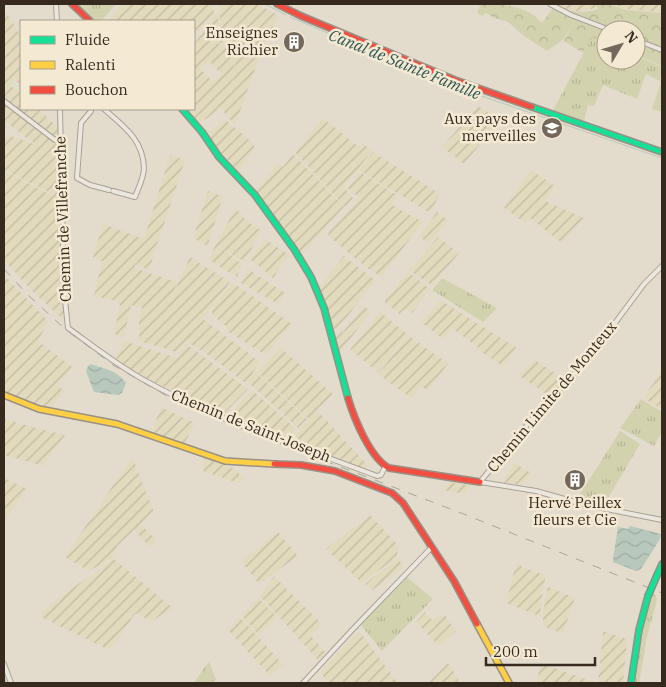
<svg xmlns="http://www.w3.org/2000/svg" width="666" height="687" font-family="'IBM Plex Serif',serif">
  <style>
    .farmland { fill: url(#farmland-furrows); fill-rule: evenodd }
    .grass { fill: url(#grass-tufts) }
    .forest { fill: url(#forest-crowns) }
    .water { fill: url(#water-waves) }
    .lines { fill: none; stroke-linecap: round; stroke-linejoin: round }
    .stream { stroke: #b8c8bd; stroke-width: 1 }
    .street-casing { stroke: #a8a196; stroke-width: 6 }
    .fast-casing { stroke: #989085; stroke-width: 8 }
    .slow-casing { stroke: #989085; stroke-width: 8 }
    .jam-casing { stroke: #989085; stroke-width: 8 }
    .street { stroke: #ebe7de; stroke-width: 4 }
    .fast { stroke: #16e098; stroke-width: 5 }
    .slow { stroke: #ffcf43; stroke-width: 5 }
    .jam { stroke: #f24e42; stroke-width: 5 }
    .rail { stroke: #aaa69e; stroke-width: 1; stroke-dasharray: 9 9; stroke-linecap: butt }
    .fast-bridge-casing { stroke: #8d877c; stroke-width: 8; stroke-linecap: butt }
    .fast-bridge { stroke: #16e098; stroke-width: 5.5 }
    .labels { text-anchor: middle; stroke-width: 5; stroke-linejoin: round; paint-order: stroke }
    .poi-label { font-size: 15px; fill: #362a1e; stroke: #f4ead3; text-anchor: end }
    .street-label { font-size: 15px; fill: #362a1e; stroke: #f4ead3 }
    .water-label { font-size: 16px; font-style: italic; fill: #2e5552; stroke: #f4ead3 }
  </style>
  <defs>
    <pattern id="farmland-furrows" width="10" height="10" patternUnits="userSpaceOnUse" patternTransform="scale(1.25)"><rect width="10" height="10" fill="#e2dabd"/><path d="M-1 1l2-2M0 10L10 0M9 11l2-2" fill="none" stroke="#c2bba2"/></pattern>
    <pattern id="grass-tufts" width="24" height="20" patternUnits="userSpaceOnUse" patternTransform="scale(1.25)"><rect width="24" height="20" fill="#d2d2af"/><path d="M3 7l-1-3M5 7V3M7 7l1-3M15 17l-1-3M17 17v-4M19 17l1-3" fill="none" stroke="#b5b496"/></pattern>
    <pattern id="forest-crowns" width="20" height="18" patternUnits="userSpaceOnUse" patternTransform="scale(1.25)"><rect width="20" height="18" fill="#d2d2af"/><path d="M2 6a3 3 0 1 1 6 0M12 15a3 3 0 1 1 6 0" fill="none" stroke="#b5b496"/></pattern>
    <pattern id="water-waves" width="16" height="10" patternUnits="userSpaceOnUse" patternTransform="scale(1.25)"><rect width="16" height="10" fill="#b8c8bd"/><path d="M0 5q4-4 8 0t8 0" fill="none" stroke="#9faca2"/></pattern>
  </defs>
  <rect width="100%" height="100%" fill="#e3dccc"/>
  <g class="farmland">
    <polygon points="122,4 213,4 214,13 194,37 194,21 108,21"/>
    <path d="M 220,4 L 257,4 L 278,15 L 257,64 L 235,125 L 229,119 L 230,107 L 228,118 L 222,109 L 220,108 L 206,119 L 197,123 L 185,109 L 194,109 L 194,44 L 218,12 L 218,43 L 235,53 L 231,99 L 236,52 L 219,42 ZM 209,61 L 221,74 L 213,82 L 200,68 Z"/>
    <polygon points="554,4 595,4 597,8 576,11 567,10"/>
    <polygon points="612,4 662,4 662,12 626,9"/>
    <polygon points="4,10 21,35 21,85 14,80 11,86 21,94 21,109 38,109 59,128 58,139 54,138 4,99"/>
    <polygon points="4,104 59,144 60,178 53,194 4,170 4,140 8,135 29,142 39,147 4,121"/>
    <polygon points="478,106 499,120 464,164 442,147"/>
    <polygon points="323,118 359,147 362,143 372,151 344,187 353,198 345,207 295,152"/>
    <polygon points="226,120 253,143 255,148 239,171 210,142 205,133"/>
    <polygon points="373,152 440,194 430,213 359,170"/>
    <polygon points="293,154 344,207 307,249 302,253 299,251 256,193 257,190 278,164 283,167"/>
    <polygon points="170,155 185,160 149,270 136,265 138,259 134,268 177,282 172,296 190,257 230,282 203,319 260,362 248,380 255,372 307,419 298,428 247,381 244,382 211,357 186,341 176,352 139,341 139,323 142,308 131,305 124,337 114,334 120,305 117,301 94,296 102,261 93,257 103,224 144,239"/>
    <polygon points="531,170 555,186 545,201 584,218 562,243 530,218 525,223 504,208"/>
    <polygon points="4,171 53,196 61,180 62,295 66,322 32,291 4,260"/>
    <polygon points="360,172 397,195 392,205 423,222 381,277 366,267 328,236 329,231 352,207 358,197 348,188"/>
    <polygon points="208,191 223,196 208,245 206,245 193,238"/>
    <polygon points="235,209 241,213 245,220 261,230 245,262 222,249 242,264 237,277 209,260 214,248"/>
    <polygon points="437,212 448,220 429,244 419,236"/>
    <polygon points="438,237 459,253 432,286 409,270"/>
    <polygon points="265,239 289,255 273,278 250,259"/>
    <polygon points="344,256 376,281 336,330 330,325 319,287"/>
    <polygon points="248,269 285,293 278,304 241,283"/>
    <polygon points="408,272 430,289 412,313 405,309 399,314 384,301"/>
    <polygon points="4,275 48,321 38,341 72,367 58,386 64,391 52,407 48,408 4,394 4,359 5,359 4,358"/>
    <polygon points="232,282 292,324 266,355 228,332 226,326 212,315 212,310"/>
    <polygon points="440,300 517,348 503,366 481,352 480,349 452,328 443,339 421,322"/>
    <polygon points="364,306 371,312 339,353 335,338 341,330 343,332"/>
    <polygon points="380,312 407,334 378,372 350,350"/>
    <polygon points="408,335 440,358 449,362 428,391 421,386 411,398 378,374"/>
    <polygon points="124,341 177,358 186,344 248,389 224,414 143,377 116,359"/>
    <polygon points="280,347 333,394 317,410 368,466 365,469 307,448 295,435 309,419 257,372"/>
    <polygon points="535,360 564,379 548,395 518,375"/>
    <polygon points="662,371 662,409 643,398"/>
    <polygon points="252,390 295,428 286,439 234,419 229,415"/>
    <polygon points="161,407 195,423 184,445 152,432"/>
    <polygon points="4,419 36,428 65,435 43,466 4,455"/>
    <polygon points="132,457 154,512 150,514 141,524 157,541 150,547 134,530 117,546 112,558 89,571 65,557"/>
    <polygon points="204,458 233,468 244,478 238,483 203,471"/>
    <polygon points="514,463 531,473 522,485 503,482"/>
    <polygon points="4,478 27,489 4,521"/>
    <polygon points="449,482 470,485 465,494 443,490"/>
    <polygon points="370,515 398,545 397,557 362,583 326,549"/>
    <polygon points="278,532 298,556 259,584 241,561"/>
    <polygon points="398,558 404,568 372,590 365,584"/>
    <polygon points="114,559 173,608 150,622 138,613 134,615 113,647 107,649 41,617 44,610 67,592"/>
    <polygon points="516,564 546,576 543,588 540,616 506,603"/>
    <polygon points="274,576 322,624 311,636 326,653 319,661 260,596"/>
    <polygon points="548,587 575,598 563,634 543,626 543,613"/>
    <polygon points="258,598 277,617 259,635 242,616"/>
    <polygon points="425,612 432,620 444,614 456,631 439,646 416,622"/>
    <polygon points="240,617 284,665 270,676 228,630"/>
    <polygon points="359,631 398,683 328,683 320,672"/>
    <polygon points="603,631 627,639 623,683 598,683"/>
    <polygon points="448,663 461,683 428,683"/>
    <polygon points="540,663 594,682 594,683 537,683"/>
  </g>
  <g class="grass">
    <polygon points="76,4 116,4 101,21 95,21"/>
    <polygon points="592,37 606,43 606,60 636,60 636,56 662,67 660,81 646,74 637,99 603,85 594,106 588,105 584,121 552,112"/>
    <polygon points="662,79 662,112 652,109"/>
    <polygon points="442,278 497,308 483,322 432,290"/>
    <polygon points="641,399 662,412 662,432 654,446 620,428"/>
    <polygon points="620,431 640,444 604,505 577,499"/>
    <polygon points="407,577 433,599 382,651 360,624"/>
    <polygon points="653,593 656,596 657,600 647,637 639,683 635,683 644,627"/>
    <polygon points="209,661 216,680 210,683 194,683"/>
  </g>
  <g class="forest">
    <path d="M 477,4 C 499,4 527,4 542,23 L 553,8 L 576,19 L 564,39 L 547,51 L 524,36 L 508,22 L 494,18 L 486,13 L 482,16 L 477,13 L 480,6 Z"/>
    <path d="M 596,4 L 609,4 L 626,10 L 662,13 L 662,66 L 636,55 L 636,30 L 606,30 L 606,43 L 592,37 L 583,53 L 564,41 L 577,16 L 567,11 C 578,11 587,13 598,9 Z"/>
  </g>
  <g class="water">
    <path d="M 91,364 C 104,369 117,370 126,383 L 122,393 L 118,395 L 94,392 L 86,371 L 88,366 Z"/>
    <polygon points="630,526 661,534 660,539 641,569 636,571 613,562 613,559 618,527 628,529"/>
  </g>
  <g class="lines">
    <g class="stream">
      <polyline points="265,4 286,15"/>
      <polyline points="285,4 292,7"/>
      <polyline points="295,9 326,23"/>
      <polyline points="290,17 403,65 470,92 662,158"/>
      <polyline points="364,39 394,52"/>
      <polyline points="451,76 519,99"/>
      <polyline points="4,676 6,683"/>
    </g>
    <g class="street-casing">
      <g id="street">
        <polyline points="56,4 57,21"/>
        <polyline points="550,4 571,15 610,30"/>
        <polyline points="636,40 662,50"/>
        <polyline points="4,101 55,140 61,142"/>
        <path d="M 60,109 L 64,291 L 68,328 C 93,346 117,365 144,380 C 217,421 299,446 377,476 L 381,475 L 385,467"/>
        <polyline points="91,109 91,111 81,123 77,178 90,185 109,190"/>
        <path d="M 104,109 C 123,126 143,139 144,168 C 144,177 138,189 135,197 L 113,191"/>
        <polyline points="662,266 644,284 589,358 532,419 480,482 536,491 586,505 662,520"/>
        <polyline points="4,664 11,683"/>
        <polyline points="303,683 354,628 431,548"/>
      </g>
    </g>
    <g class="fast-casing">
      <g id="fast">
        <polyline points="532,107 662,152"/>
        <polyline points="182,109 202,132 219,157 255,195 294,249 311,277 324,308 348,398"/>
        <polyline points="658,573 662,564"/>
        <polyline points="631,683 639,630 648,596"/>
      </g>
    </g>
    <g class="slow-casing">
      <g id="slow">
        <polyline points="4,395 39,409 117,424 225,461 274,464"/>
        <polyline points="477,624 509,683"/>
      </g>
    </g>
    <g class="jam-casing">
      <g id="jam">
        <polyline points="72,4 90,21"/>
        <polyline points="277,4 301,16 455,80 532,107"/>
        <path d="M 348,398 C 354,418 370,458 389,468 L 480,482"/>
        <polyline points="274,464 301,465 335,471 392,493 403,503 454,581 477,624"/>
      </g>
    </g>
    <use href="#street" class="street"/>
    <use href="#fast" class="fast"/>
    <use href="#slow" class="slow"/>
    <use href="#jam" class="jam"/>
    <polyline class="rail" points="4,269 27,294 65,329 113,365 174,400 244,430 461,513 662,593"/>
    <g class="fast-bridge-casing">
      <polyline id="fast-bridge" points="648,596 658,573"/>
    </g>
    <use href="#fast-bridge" class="fast-bridge"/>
  </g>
  <defs>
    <g id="building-disc" transform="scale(1.125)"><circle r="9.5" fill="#73685b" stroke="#f4ead3"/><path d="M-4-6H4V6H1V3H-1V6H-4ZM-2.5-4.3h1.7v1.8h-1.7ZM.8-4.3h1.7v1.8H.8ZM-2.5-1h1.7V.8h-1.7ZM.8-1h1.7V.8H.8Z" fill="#fff"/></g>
    <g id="school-disc" transform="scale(1.125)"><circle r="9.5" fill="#73685b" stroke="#f4ead3"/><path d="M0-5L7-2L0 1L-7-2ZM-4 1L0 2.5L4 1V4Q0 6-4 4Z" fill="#fff"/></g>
  </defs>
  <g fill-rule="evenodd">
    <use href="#building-disc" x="294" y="42"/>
    <use href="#school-disc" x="552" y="128"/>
    <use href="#building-disc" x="575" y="480"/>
  </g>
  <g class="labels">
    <g class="poi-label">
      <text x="278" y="38">Enseignes<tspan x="278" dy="17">Richier</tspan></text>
      <text x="536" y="124">Aux pays des<tspan x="536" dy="17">merveilles</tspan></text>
      <text x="575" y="508" text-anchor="middle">Hervé Peillex<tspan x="575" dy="17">fleurs et Cie</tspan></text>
    </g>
    <g class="street-label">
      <text transform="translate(63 219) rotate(-92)" y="5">Chemin de Villefranche</text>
      <text transform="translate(552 397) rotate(-50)" y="5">Chemin Limite de Monteux</text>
      <text transform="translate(251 426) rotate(22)" y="5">Chemin de Saint-Joseph</text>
    </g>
    <g class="water-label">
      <text transform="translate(405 64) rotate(22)" y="6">Canal de Sainte Famille</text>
    </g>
  </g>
  <rect width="666" height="687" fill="none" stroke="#362a1e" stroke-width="10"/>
  <rect x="20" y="20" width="175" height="90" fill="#f4ead3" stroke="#a89d8b"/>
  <rect x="30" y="36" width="25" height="8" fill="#16e098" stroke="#a89d8b"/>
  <text x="65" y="45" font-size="15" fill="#362a1e">Fluide</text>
  <rect x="30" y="61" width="25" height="8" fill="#ffcf43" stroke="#a89d8b"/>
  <text x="65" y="70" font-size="15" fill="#362a1e">Ralenti</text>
  <rect x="30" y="86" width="25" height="8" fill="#f24e42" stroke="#a89d8b"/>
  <text x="65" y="95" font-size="15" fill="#362a1e">Bouchon</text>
  <g transform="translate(621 45) rotate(52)"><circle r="24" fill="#f4ead3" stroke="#a89d8b"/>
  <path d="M0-4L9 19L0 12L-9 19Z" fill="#73685b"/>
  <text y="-8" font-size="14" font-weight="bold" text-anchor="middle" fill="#362a1e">N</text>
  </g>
  <path d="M486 657v8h109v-8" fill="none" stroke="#362a1e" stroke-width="2.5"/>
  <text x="493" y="657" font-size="15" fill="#362a1e" stroke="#f4ead3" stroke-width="4" paint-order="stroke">200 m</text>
</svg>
